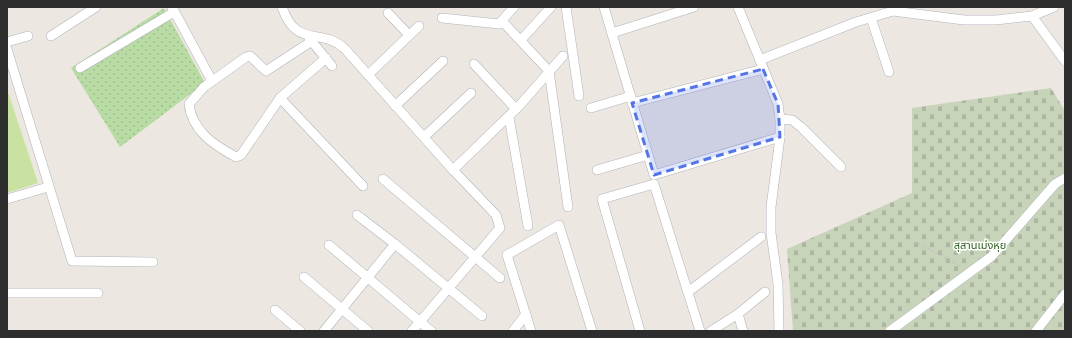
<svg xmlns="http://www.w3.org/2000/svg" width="1072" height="338" font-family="Barlow,'Noto Sans Thai',sans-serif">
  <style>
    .grass { fill: url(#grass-dots) }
    .cemetery { fill: url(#cemetery-stones) }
    .pitch { fill: #c9e2a1 }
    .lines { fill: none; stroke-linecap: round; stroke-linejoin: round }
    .minor-casing { stroke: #b1b3bb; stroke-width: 10 }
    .path { stroke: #c4c4c4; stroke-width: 1.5; stroke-dasharray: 3 2; stroke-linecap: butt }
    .minor { stroke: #fff; stroke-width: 9 }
    .marked { fill: #5575e6; fill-opacity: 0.2; stroke: #5575e6; stroke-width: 3; stroke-dasharray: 8 5; stroke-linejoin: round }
    .labels { text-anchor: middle; stroke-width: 3; stroke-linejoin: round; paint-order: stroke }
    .park-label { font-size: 11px; fill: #336324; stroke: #fff }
  </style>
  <defs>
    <pattern id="grass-dots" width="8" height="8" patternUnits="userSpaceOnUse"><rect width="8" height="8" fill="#b9dca4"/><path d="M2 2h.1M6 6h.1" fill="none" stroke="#9fbd8e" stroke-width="1.8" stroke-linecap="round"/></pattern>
    <pattern id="cemetery-stones" width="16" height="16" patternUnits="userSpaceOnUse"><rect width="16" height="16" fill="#c8d4ba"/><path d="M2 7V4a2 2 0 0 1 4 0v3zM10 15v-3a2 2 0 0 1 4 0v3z" fill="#acb6a0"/></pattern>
  </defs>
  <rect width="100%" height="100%" fill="#ece7e1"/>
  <polygon class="grass" points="164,8 205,83 120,147 71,68"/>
  <polygon class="cemetery" points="1051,88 1065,111 1065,331 793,331 787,249 912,193 912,108"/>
  <polygon class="pitch" points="7,89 38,183 7,193"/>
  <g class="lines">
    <g class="minor-casing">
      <g id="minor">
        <polyline points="172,7 212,81"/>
        <path d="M 282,7 C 297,50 320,26 345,49 L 453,170 L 496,215 L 500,228 L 412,331"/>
        <polyline points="566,7 579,96"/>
        <polyline points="604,7 654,175 780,137"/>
        <polyline points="738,7 778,104 780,119 780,137 771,207 771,233 778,284 779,331"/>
        <polyline points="388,13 409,35"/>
        <polyline points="1032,16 1065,61"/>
        <polyline points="442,18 499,24 514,7"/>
        <polyline points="871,18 889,72"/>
        <polyline points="502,21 549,71 568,207"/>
        <polyline points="612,33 694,7"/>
        <polyline points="51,36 96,7"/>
        <polyline points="309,38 332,66"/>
        <polyline points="521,40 551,7"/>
        <path d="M 312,41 L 266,71 L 250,56 L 246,57 L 204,87 L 189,104 C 192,131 214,145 236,157 L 241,155 L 280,98 L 326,58"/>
        <polyline points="7,42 28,36"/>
        <polyline points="7,49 72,261 153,262"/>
        <polyline points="760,60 856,22 893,11 964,20 996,20 1032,16 1054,7"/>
        <polyline points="474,64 516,109"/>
        <polyline points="80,68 174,12"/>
        <polyline points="368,75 419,26"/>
        <polyline points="280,98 363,186"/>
        <polyline points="632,103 763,69"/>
        <polyline points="395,106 443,61"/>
        <polyline points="591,108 631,96"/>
        <polyline points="509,117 528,226"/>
        <polyline points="780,119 792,120 801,127 841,167"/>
        <polyline points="424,137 471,93"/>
        <polyline points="453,170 520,105 563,56"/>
        <polyline points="597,170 648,155"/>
        <polyline points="383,179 500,278"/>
        <polyline points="7,199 48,187"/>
        <polyline points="357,215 395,244 482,316"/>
        <polyline points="329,245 431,331"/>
        <polyline points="304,277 368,331"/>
        <polyline points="688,292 761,237"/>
        <polyline points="7,293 98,293"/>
        <polyline points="275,310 300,331"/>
        <polyline points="738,314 743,331"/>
        <polyline points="324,331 395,244"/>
        <polyline points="513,331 526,314"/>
        <polyline points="531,331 507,255 559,225 592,331"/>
        <polyline points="640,331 602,199 654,184 700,331"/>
        <polyline points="711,331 738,314 765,292"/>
        <polyline points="890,331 992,256 1055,184 1065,178"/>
        <polyline points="1036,331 1065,294"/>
      </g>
    </g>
    <polyline class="path" points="918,243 962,267"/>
    <use href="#minor" class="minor"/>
  </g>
  <path class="marked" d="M 763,69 L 778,104 L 780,137 L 654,175 L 632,103 Z"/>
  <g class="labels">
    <g class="park-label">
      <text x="980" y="249">สุสานเม่งหุย</text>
    </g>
  </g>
  <rect width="1072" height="338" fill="none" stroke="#2d2d2d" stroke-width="16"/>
</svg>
